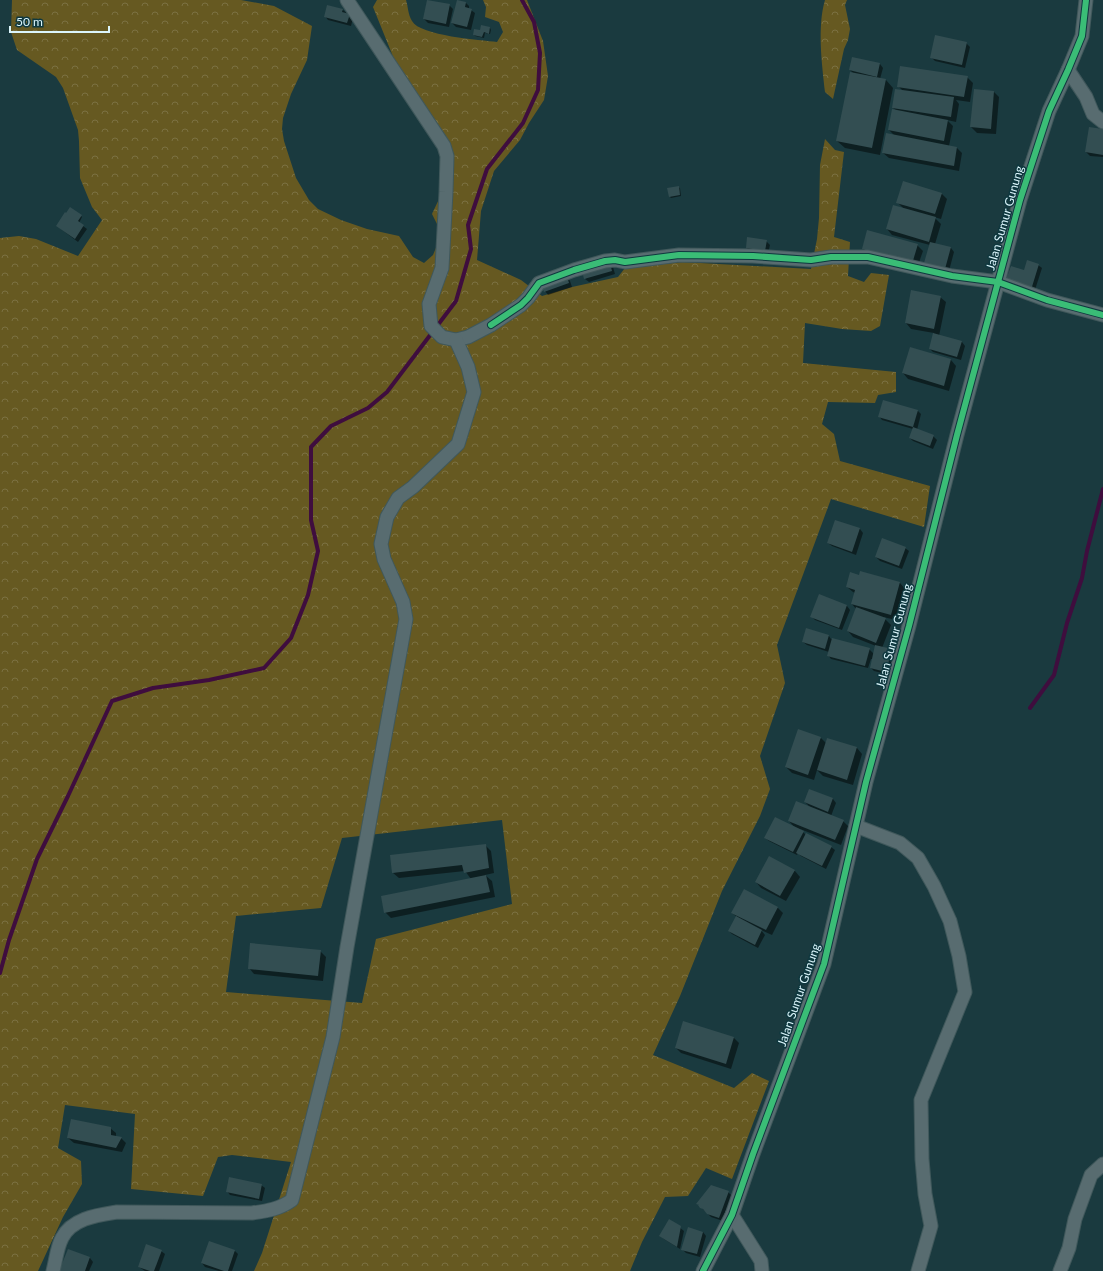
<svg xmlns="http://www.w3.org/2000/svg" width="1103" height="1271" font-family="Lato,sans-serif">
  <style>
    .forest { fill: url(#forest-crowns); fill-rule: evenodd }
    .shadow { fill: #0007 }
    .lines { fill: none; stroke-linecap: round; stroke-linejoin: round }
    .stream { stroke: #3f0d3e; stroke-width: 4 }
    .building { fill: #334e52 }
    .minor-casing { stroke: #40585b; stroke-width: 15 }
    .minor { stroke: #586c70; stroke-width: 13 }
    .cycleway-casing { stroke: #0f383f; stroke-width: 8 }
    .cycleway { stroke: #3abd76; stroke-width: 6 }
    .labels { text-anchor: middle; stroke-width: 3; stroke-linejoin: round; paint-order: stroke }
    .street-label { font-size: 12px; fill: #dcf6fc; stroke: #0f383f }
  </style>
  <defs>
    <pattern id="forest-crowns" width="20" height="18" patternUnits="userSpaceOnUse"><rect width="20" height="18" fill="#665921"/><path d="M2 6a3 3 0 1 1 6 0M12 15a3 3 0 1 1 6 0" fill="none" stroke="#7b7142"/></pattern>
  </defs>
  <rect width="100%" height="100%" fill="#1a3a3f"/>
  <g class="forest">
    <path d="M 12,0 L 241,0 L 274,6 L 312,26 L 307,60 L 291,94 L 283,118 L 282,129 L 284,141 L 296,178 L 309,200 L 318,209 L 341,220 L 367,229 L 399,236 L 413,257 L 424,263 L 433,255 L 438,243 L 440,230 L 432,214 L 447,182 L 443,148 L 407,100 L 392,54 L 373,7 L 377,0 L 406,0 C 408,6 408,15 412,21 C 420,36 481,40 497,42 L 503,32 L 499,22 L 485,17 L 486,7 L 483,0 L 527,0 L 543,41 L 548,76 L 544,100 L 529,123 L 520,140 L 494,171 L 481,211 L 477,260 L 521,280 L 542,296 L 572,287 L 618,277 L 625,268 L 682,262 L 811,269 L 817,239 L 819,218 L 820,165 L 825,139 L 835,150 L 844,152 L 834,237 L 850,242 L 848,276 L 864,282 L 871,273 L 889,275 L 880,326 L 871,331 L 842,329 L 805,323 L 803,363 L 896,372 L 896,392 L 878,395 L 875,403 L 828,402 L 822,424 L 834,434 L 840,461 L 930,486 L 924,527 L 831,499 L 777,645 L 785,683 L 760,756 L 770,789 L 760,816 L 722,891 L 680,996 L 653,1055 L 734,1088 L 752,1073 L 769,1081 L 732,1179 L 706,1168 L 688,1196 L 665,1197 L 642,1242 L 630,1271 L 254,1271 L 262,1253 L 291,1162 L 232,1155 L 218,1157 L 203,1196 L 131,1189 L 135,1114 L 65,1105 L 58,1148 L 81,1161 L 82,1184 L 63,1217 L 38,1271 L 0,1271 L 0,238 L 19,236 L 36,239 L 78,256 L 102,220 L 92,207 L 80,178 L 79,141 L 78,130 L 63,88 L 56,77 L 17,50 L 11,32 ZM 502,820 L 512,904 L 376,939 L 362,1003 L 226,992 L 236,916 L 321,908 L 342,838 Z"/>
    <path d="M 825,0 L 847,0 L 845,5 L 850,29 L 848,40 L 844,49 L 833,99 L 825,92 C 822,64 817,27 825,0 Z"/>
  </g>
  <g class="shadow">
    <polygon points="466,3 469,6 469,9 471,10 475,13 471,30 456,27 452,23"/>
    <polygon points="449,5 453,9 449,27 428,23 424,19"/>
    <polygon points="328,6 343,10 349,15 353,18 351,26 328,20 325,16"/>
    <polygon points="482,26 490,28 491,30 490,34 485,33 484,38 475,36 474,35 481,31"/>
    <polygon points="966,43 970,47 965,68 935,61 931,57"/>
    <polygon points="880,64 883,68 880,79 886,80 893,88 880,155 845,148 837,141 854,74 850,70"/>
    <polygon points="967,77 973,83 970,102 956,100 959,104 956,122 947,120 953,126 949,146 957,148 962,153 959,171 889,158 883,153 895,136 889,130 897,111 893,108 902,90 898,86"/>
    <polygon points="994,92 999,97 996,134 977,133 971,127"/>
    <polygon points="1103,130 1103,157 1090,156 1086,152"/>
    <polygon points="678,187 680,188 681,196 671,198 670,197"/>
    <polygon points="942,194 947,199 941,219 934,217 941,224 935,244 951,248 954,252 949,271 929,266 930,245 892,235 887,229 905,210 897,202"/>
    <polygon points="81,216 82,217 79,223 87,229 78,242 57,226"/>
    <polygon points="766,241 770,245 768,254 750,251 747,248"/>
    <polygon points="917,245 923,251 917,268 868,254 863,249"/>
    <polygon points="610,264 613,267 615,274 589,282 585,279"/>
    <polygon points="1038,265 1042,268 1034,293 1010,285"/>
    <polygon points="567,277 570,281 572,287 548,295 545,291"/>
    <polygon points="912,291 940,297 946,302 939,336 962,342 965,346 961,360 933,352 930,349 934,333 911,329 906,323"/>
    <polygon points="911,348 951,360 956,366 949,391 908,379 903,373"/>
    <polygon points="918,411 921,414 917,430 933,436 937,440 933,449 913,441 910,438 913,429 882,420 879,416"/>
    <polygon points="836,521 860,529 863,533 856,555 832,546 828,543"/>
    <polygon points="905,548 909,551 902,569 880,561 876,557"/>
    <polygon points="861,572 900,583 905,589 896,620 883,617 891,625 882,648 892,650 895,653 890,675 874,671 871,668 873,659 871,659 868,668 831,659 828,655 829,652 807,645 803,642 807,629 829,636 831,639 869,649 874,654 876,646 853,637 848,631 856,609 852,604 855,593 853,592 847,587 860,576"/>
    <polygon points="820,596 847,606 850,610 842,630 815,620 812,617"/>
    <polygon points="821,738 826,743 827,739 857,748 862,754 853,785 823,776 817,770 814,780 792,773 786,767"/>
    <polygon points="810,790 833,799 836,803 831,816 843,821 848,826 841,845 800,829 806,835 831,847 835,850 826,869 801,856 798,853 797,855 769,841 765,838 795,828 789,821 811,808 805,802"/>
    <polygon points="485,845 491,851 494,873 485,875 492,881 495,897 391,918 385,912 471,879 465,871 399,878 393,873"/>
    <polygon points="770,858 795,871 800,877 786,901 761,888 756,882"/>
    <polygon points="744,890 778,908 783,913 772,935 761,930 765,935 758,948 732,934 729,931 737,917 732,913"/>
    <polygon points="320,951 326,957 323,981 254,974 249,968"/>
    <polygon points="734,1038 739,1043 731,1069 681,1053 676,1048"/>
    <polygon points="110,1128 116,1133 116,1137 121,1138 126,1143 122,1152 74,1143 68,1138"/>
    <polygon points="261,1185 265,1188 262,1201 230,1195 227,1191"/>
    <polygon points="728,1192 732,1196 723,1221 711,1217 698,1204"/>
    <polygon points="670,1220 684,1231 680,1249 664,1239 660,1236"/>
    <polygon points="703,1232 706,1236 700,1257 686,1253 682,1249"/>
    <polygon points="69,1250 90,1258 93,1262 89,1271 61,1271"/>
    <polygon points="161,1251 165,1254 159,1271 145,1271 139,1267"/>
    <polygon points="235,1251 238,1254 232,1271 219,1271 205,1267 202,1263"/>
  </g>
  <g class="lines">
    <g class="stream">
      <polyline points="1030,708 1054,675 1067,623 1082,578 1087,551 1103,489"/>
      <polyline points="0,973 9,940 37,859 68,796 112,701 153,688 209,680 264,668 291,638 308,595 318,551 311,520 311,447 331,426 368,408 387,392 456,301 471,249 468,225 487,169 523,123 538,90 540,53 534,22 522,0"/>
    </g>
  </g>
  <g class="building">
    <polygon points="427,0 450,4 446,24 423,19"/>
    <polygon points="457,0 466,2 465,7 472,9 467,27 451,23"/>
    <polygon points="327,5 343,9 342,12 350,14 347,23 324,17"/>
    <polygon points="481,25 490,27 489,34 484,32 482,37 473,35 474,29 480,30"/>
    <polygon points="935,35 967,42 962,65 930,58"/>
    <polygon points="852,57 880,63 877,77 849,70"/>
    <polygon points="900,66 968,76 964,97 897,87"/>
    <polygon points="850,72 886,79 872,148 836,141"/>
    <polygon points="895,89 954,97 951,117 892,108"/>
    <polygon points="974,89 994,91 991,129 970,127"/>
    <polygon points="892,109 948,120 944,141 888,130"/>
    <polygon points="1089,127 1103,129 1103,155 1085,152"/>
    <polygon points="886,133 957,147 954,166 882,153"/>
    <polygon points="903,181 942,193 935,214 896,203"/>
    <polygon points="679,186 680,195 669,197 667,188"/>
    <polygon points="893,205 936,217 929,242 886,229"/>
    <polygon points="70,207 82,215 78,221 84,225 75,239 56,226 65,212 66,213"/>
    <polygon points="867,230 918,244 912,264 862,249"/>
    <polygon points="747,237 767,240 765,251 746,248"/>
    <polygon points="930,242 951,247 945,269 924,263"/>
    <polygon points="1027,260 1039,264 1031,290 1005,282 1011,266 1024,270"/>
    <polygon points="610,263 612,271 584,279 582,271"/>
    <polygon points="567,276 569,283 544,292 541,285"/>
    <polygon points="911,290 941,296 934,329 905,323"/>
    <polygon points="933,333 962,341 957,357 929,349"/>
    <polygon points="910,347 951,359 944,386 902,373"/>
    <polygon points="883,400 918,410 913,427 878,417"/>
    <polygon points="913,427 934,435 930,446 909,438"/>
    <polygon points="835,520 860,528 852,552 827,543"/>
    <polygon points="882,538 906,547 899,566 875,557"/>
    <polygon points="860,571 900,582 891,615 851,604 855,590 846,587 850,572 859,575"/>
    <polygon points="819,594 847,605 839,628 810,617"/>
    <polygon points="856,607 886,618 876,643 847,631"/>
    <polygon points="806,628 829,635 825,649 802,642"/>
    <polygon points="832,638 870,648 865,666 827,656"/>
    <polygon points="875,645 892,649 886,672 870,668"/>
    <polygon points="798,729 821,737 808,775 785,767"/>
    <polygon points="827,738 857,747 847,780 817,770"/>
    <polygon points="809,789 833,798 828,812 804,802"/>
    <polygon points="796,801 844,820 835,840 788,821"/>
    <polygon points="775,817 804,831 793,852 764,838"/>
    <polygon points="806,833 832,846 822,866 796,853"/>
    <polygon points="486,844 489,868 464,873 462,865 392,873 390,855"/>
    <polygon points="769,856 795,870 780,896 755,882"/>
    <polygon points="486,875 490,892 384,913 381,896"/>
    <polygon points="744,889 778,907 766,930 731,913"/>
    <polygon points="736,916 762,930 755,945 728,931"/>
    <polygon points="250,943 321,950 318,976 248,969"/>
    <polygon points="683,1021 734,1037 726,1064 675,1048"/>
    <polygon points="71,1119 111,1127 111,1135 122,1137 116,1148 67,1138"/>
    <polygon points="229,1177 262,1184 259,1199 226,1192"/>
    <polygon points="711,1185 729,1191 719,1218 707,1214 703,1209 700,1208 698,1205 699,1205 696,1204"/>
    <polygon points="669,1219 681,1226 677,1247 659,1236"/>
    <polygon points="688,1227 703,1232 697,1254 681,1250"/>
    <polygon points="209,1241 235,1250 228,1271 224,1271 201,1263"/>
    <polygon points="146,1244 162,1250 154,1271 150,1271 138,1267"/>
    <polygon points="68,1249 90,1257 85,1271 59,1271"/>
  </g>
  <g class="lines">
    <g class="minor-casing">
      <g id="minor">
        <polyline points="347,0 444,146 447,156 446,192 442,268 429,304 431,326 442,337 456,340 468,337 491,325 521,305 528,298 539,283 574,270 605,261 615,260 625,262 679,255 753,256 811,260 831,257 868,257 952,276 998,282 1047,300 1103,315"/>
        <polyline points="1068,70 1086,97 1093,114 1103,122"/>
        <polyline points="856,826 900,843 918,858 934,886 950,921 959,956 965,992 921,1100 922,1159 925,1194 931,1226 918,1271"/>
        <polyline points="732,1215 761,1261 762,1271"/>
        <path d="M 53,1271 C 56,1260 57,1247 62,1238 C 72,1218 98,1215 117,1212 L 252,1213 C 267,1211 280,1209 292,1200 L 333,1037 L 347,947 L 406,619 L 403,602 L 384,559 L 381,544 L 387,517 L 398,498 L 413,487 L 458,444 L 474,392 L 468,367 L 456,340"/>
        <polyline points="703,1271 732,1215 753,1154 824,964 866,782 909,626 957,435 1020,200 1049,111 1068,70 1082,36 1086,0"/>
        <polyline points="1060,1271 1069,1248 1075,1219 1091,1175 1103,1164"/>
      </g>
    </g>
    <use href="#minor" class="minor"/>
    <g class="cycleway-casing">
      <g id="cycleway">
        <polyline points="491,325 521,305 528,298 539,283 574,270 605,261 615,260 625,262 679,255 753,256 811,260 831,257 868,257 952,276 998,282 1047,300 1103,315"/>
        <polyline points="703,1271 732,1215 753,1154 824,964 866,782 909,626 957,435 1020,200 1049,111 1068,70 1082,36 1086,0"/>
      </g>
    </g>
    <use href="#cycleway" class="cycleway"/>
  </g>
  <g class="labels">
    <g class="street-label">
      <text transform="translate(1005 218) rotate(-74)" y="4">Jalan Sumur Gunung</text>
      <text transform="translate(894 636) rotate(-75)" y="4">Jalan Sumur Gunung</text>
      <text transform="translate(799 995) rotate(-71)" y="4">Jalan Sumur Gunung</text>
    </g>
  </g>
  <path d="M10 26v6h99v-6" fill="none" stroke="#dcf6fc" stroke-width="2"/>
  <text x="16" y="26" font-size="12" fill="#dcf6fc" stroke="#0f383f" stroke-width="3" paint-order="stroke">50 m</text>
</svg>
